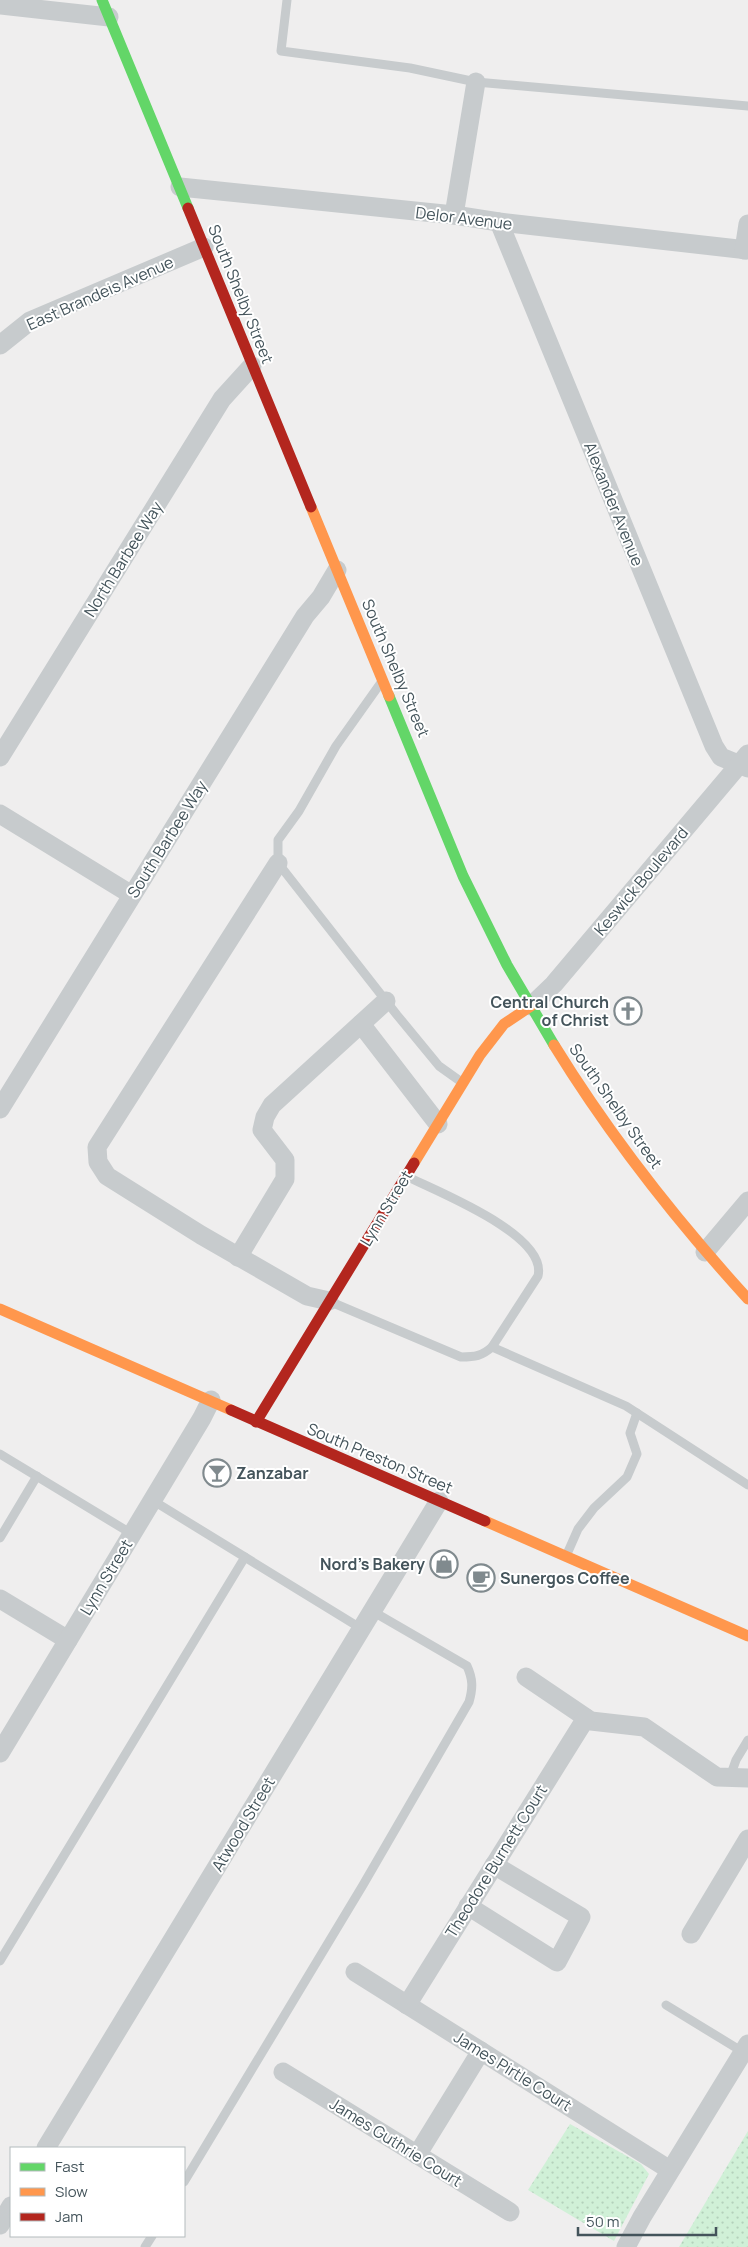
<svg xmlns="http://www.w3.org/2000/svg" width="748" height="2247" font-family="Manrope,sans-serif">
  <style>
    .grass { fill: url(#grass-dots) }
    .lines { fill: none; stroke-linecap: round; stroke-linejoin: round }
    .lane { stroke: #c7cbcd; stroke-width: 9 }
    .street { stroke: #c7cbcd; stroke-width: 19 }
    .fast { stroke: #63d668; stroke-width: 11 }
    .slow { stroke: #ff974d; stroke-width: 11 }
    .jam { stroke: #b3261e; stroke-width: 11 }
    .labels { text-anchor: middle; stroke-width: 4; stroke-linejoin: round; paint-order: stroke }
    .street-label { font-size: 16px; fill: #44545b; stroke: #fff }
    .poi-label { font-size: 16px; font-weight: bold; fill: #44545b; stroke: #fff; text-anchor: end }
  </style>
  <defs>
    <pattern id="grass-dots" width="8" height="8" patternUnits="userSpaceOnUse" patternTransform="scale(1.25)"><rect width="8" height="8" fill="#d0f0d7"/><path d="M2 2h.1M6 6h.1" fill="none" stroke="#b4d0bb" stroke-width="1.8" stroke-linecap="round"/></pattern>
  </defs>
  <rect width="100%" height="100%" fill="#efeeee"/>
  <g class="grass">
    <polygon points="570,2124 641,2164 649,2174 614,2241 528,2190"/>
    <polygon points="748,2131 748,2247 679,2247"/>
  </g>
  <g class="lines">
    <g class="lane">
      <polyline points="287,0 281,51 410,68 476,82 748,106"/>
      <polyline points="380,684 336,746 299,811 278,840 278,863 397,1015 439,1066 460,1081"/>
      <path d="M 331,1302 L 461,1357 C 475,1357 482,1356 492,1347 L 538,1276 C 548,1235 438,1192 408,1177"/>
      <polyline points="492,1347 626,1406 748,1485"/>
      <polyline points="0,1454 132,1534"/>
      <polyline points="152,1500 362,1629"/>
      <polyline points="0,1538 37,1476"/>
      <polyline points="567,1554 578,1529 594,1508 627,1477 637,1454 630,1433 637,1413"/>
      <polyline points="730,1777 736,1760 748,1740"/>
      <polyline points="0,1961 245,1557"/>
      <polyline points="666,2005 743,2052"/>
      <path d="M 184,2182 L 363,1885 L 469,1702 C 473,1688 473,1679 467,1666 L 372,1611"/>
      <polyline points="145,2247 152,2236"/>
    </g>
    <g class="street">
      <polyline points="0,5 109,17"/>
      <polyline points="180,187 454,215 499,222 748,250"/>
      <polyline points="454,215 476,82"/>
      <polyline points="499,222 714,746 721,757 748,768"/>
      <polyline points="744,250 748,224"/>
      <polyline points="0,345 30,321 204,247"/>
      <polyline points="0,757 222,399 252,366"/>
      <polyline points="0,814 132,895"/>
      <polyline points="278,863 97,1147 98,1162 107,1176 201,1235 307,1296 329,1301"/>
      <polyline points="531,1006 554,984 748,754"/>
      <polyline points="361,1024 438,1124"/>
      <polyline points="0,1109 305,616 321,597 337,570"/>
      <polyline points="705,1252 748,1201"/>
      <polyline points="238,1257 285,1179 285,1160 262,1130 265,1117 272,1105 386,1001"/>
      <polyline points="0,1599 68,1640"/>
      <polyline points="526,1677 591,1721 644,1727 717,1777 748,1778"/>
      <polyline points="0,1753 202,1418 211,1400"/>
      <polyline points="468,1906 557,1962 581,1917 494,1865"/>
      <polyline points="691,1934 748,1839"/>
      <polyline points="355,1972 670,2170"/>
      <polyline points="407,2005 586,1718"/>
      <polyline points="283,2072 510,2212"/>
      <polyline points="46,2148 439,1501"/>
      <polyline points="417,2155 481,2051"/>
      <polyline points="0,2225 11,2206"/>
      <polyline points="626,2247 642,2217 748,2044"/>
    </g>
    <g class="fast">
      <polyline points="102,0 188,208"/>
      <polyline points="389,696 463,876 507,965 554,1045"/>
    </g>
    <g class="slow">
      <polyline points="311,507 389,696"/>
      <path d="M 554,1045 C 610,1136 676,1220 748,1299"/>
      <polyline points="414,1163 480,1055 504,1024 531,1006"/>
      <polyline points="0,1309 231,1410"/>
      <polyline points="485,1521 748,1636"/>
    </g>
    <g class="jam">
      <polyline points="188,208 311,507"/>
      <polyline points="231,1410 485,1521"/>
      <polyline points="256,1422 414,1163"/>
    </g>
  </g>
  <defs>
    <g id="church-ring" transform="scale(1.4375)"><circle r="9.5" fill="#fff" stroke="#808a8e" stroke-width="1.5"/><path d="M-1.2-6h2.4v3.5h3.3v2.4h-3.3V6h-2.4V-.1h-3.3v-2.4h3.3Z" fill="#808a8e"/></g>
    <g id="bar-ring" transform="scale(1.4375)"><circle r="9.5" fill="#fff" stroke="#808a8e" stroke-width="1.5"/><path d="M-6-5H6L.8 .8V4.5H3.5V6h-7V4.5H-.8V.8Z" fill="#808a8e"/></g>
    <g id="shop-ring" transform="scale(1.4375)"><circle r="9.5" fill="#fff" stroke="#808a8e" stroke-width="1.5"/><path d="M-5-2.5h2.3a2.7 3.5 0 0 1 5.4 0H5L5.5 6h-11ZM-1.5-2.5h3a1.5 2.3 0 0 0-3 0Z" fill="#808a8e"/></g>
    <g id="cafe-ring" transform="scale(1.4375)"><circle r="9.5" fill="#fff" stroke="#808a8e" stroke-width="1.5"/><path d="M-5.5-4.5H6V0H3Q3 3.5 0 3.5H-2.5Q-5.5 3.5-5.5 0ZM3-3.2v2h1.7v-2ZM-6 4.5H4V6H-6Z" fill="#808a8e"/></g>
  </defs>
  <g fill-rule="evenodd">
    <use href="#church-ring" x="628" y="1011"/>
    <use href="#bar-ring" x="217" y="1473"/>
    <use href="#shop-ring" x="444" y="1564"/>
    <use href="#cafe-ring" x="481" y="1578"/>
  </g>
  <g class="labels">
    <g class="street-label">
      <text transform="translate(464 218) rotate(7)" y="6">Delor Avenue</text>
      <text transform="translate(100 293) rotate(-24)" y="6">East Brandeis Avenue</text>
      <text transform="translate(241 294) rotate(68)" y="6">South Shelby Street</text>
      <text transform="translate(614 504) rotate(68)" y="6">Alexander Avenue</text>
      <text transform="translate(123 559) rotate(-58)" y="6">North Barbee Way</text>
      <text transform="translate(396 668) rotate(67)" y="6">South Shelby Street</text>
      <text transform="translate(167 839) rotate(-58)" y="6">South Barbee Way</text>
      <text transform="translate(641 881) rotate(-50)" y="6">Keswick Boulevard</text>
      <text transform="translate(616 1106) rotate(55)" y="6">South Shelby Street</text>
      <text transform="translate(386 1208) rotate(-59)" y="6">Lynn Street</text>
      <text transform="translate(380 1458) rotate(23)" y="6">South Preston Street</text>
      <text transform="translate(106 1577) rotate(-59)" y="6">Lynn Street</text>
      <text transform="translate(243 1824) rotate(-59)" y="6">Atwood Street</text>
      <text transform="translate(496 1861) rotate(-58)" y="6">Theodore Burnett Court</text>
      <text transform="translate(513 2071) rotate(32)" y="6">James Pirtle Court</text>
      <text transform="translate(396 2142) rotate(32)" y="6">James Guthrie Court</text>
    </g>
    <g class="poi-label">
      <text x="609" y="1008">Central Church<tspan x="609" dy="18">of Christ</tspan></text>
      <text x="236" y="1479" text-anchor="start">Zanzabar</text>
      <text x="425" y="1570">Nord's Bakery</text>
      <text x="500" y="1584" text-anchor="start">Sunergos Coffee</text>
    </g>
  </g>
  <rect x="10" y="2147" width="175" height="90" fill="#ffffff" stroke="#b4bbbd"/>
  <rect x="20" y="2163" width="25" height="8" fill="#63d668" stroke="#b4bbbd"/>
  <text x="55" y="2172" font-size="15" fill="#44545b">Fast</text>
  <rect x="20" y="2188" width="25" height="8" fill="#ff974d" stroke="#b4bbbd"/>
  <text x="55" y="2197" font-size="15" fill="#44545b">Slow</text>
  <rect x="20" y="2213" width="25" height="8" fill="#b3261e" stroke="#b4bbbd"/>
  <text x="55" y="2222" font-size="15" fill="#44545b">Jam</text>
  <path d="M578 2227v8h138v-8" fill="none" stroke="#44545b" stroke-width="2.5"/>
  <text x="586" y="2227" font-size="15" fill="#44545b" stroke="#ffffff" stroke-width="4" paint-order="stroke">50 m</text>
</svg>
